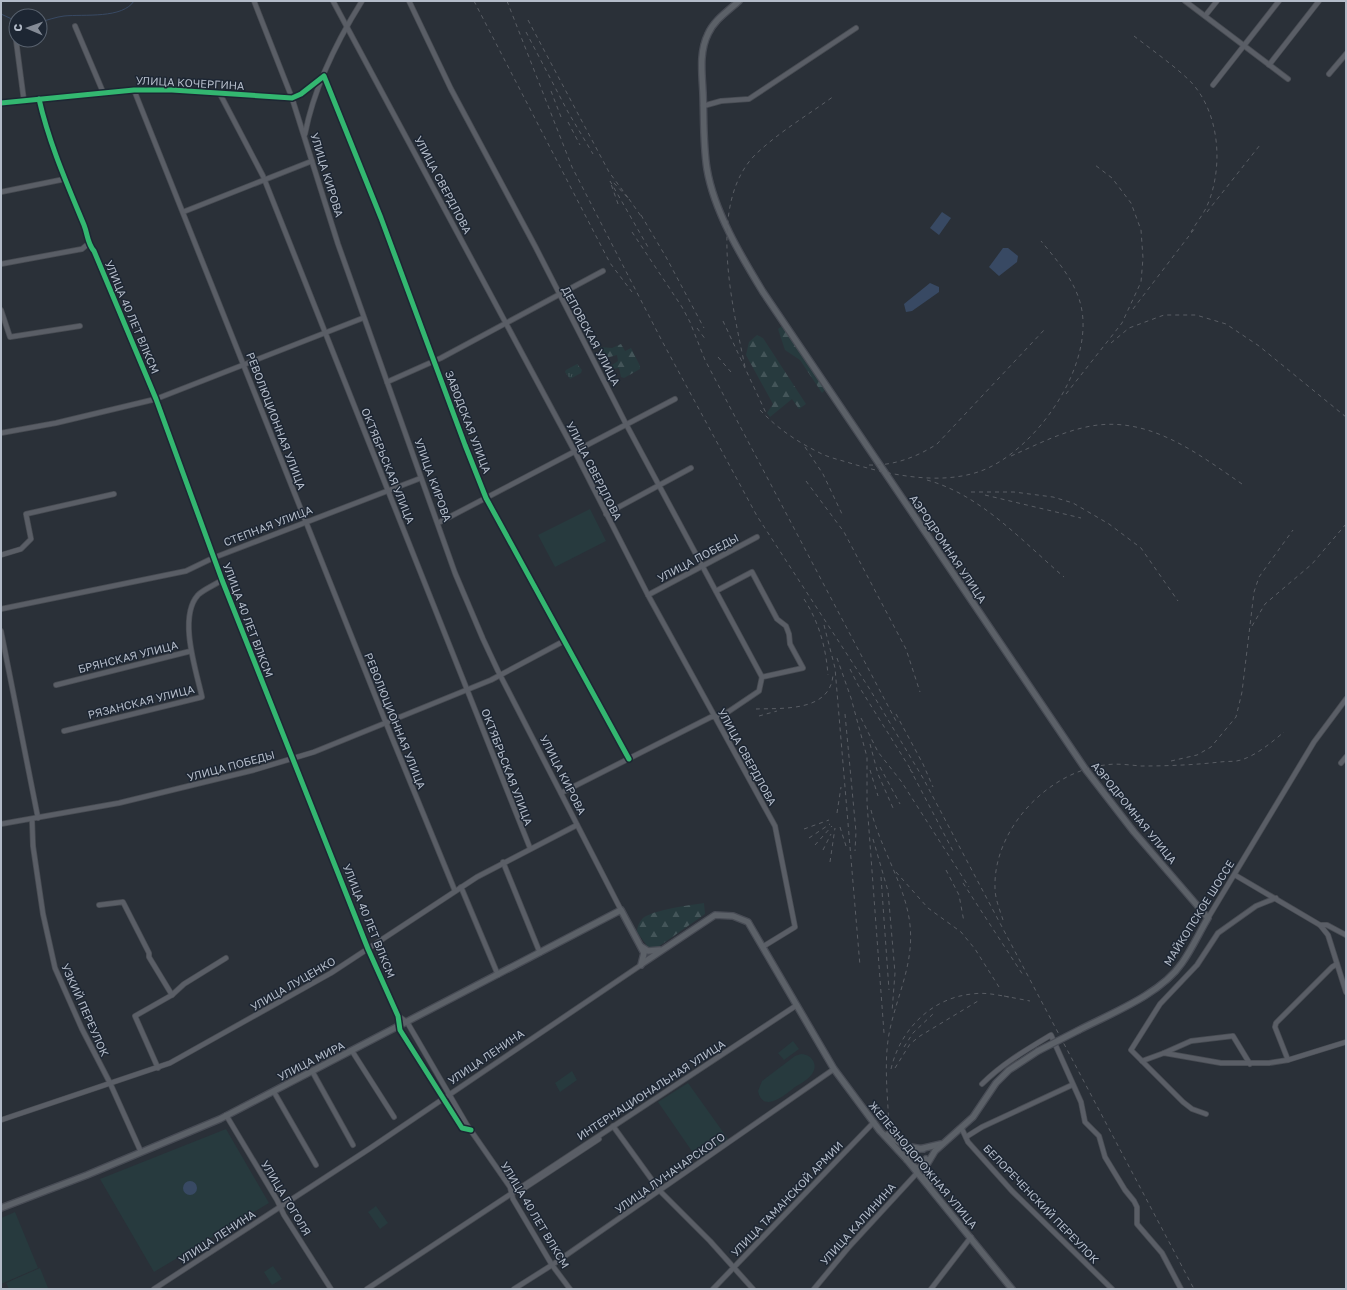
<svg xmlns="http://www.w3.org/2000/svg" width="1347" height="1290" font-family="'Golos Text',sans-serif">
  <style>
    .grass { fill: url(#grass-tufts) }
    .forest { fill: url(#forest-firs) }
    .park { fill: #273a3e }
    .water { fill: #384963 }
    .lines { fill: none; stroke-linecap: round; stroke-linejoin: round }
    .stream { stroke: #384963; stroke-width: 1 }
    .minor-casing { stroke: #484c53; stroke-width: 6 }
    .major-casing { stroke: #484c55; stroke-width: 8 }
    .minor { stroke: #5a5e66; stroke-width: 4.5 }
    .major { stroke: #5c6168; stroke-width: 5.5 }
    .rail { stroke: #595d64; stroke-width: 1; stroke-dasharray: 4 4; stroke-linecap: butt }
    .major-bridge-casing { stroke: #484c55; stroke-width: 8; stroke-linecap: butt }
    .major-bridge { stroke: #5c6168; stroke-width: 5.5 }
    .cycleway-casing { stroke: #1d2633; stroke-width: 8 }
    .cycleway { stroke: #33b770; stroke-width: 5 }
    .labels { text-anchor: middle; stroke-width: 3; stroke-linejoin: round; paint-order: stroke }
    .street-label { font-size: 11px; fill: #b4bcc9; stroke: #1d2633 }
  </style>
  <defs>
    <pattern id="grass-tufts" width="24" height="20" patternUnits="userSpaceOnUse"><rect width="24" height="20" fill="#273a3e"/><path d="M3 7l-1-3M5 7V3M7 7l1-3M15 17l-1-3M17 17v-4M19 17l1-3" fill="none" stroke="#445559"/></pattern>
    <pattern id="forest-firs" width="22" height="20" patternUnits="userSpaceOnUse"><rect width="22" height="20" fill="#273a3e"/><path d="M5 1l3.5 6h-7zM16 11l3.5 6h-7z" fill="#445559"/></pattern>
  </defs>
  <rect width="100%" height="100%" fill="#2a3038"/>
  <polygon class="grass" points="577,364 582,370 581,373 570,379 565,372 566,370"/>
  <g class="forest">
    <polygon points="782,326 825,390 822,393 800,360 785,350 778,329"/>
    <polygon points="757,335 763,338 806,404 799,409 792,399 770,417 767,413 773,404 746,355 749,342"/>
    <polygon points="621,344 625,351 631,348 640,366 640,369 624,378 621,377 619,368 612,369 612,365 618,361 617,355 606,358 600,347 612,348"/>
    <path d="M 704,903 L 705,914 L 658,947 L 648,947 L 637,932 C 637,927 639,922 643,918 C 653,910 690,905 704,903 Z"/>
  </g>
  <g class="park">
    <polygon points="590,509 606,541 555,567 538,535"/>
    <polygon points="793,1041 799,1049 784,1060 778,1053"/>
    <path d="M 801,1054 C 811,1054 819,1064 812,1074 C 809,1079 800,1084 795,1087 C 785,1095 763,1114 758,1091 L 762,1081 L 795,1056 Z"/>
    <polygon points="572,1071 577,1080 560,1092 555,1083"/>
    <polygon points="688,1083 728,1139 698,1160 658,1102"/>
    <polygon points="226,1129 269,1203 154,1272 100,1179"/>
    <polygon points="376,1206 388,1223 380,1229 368,1212"/>
    <polygon points="15,1212 38,1268 1,1284 1,1218"/>
    <polygon points="273,1266 282,1279 272,1285 264,1272"/>
    <polygon points="40,1268 48,1288 9,1289 6,1283"/>
  </g>
  <g class="water">
    <polygon points="942,212 951,218 939,235 930,228"/>
    <polygon points="1003,248 1008,248 1018,256 1017,262 999,276 989,267"/>
    <polygon points="930,283 939,287 939,292 912,311 906,312 904,304"/>
    <circle cx="190" cy="1188" r="7"/>
  </g>
  <g class="lines">
    <g class="stream">
      <polyline points="1,14 16,21"/>
      <path d="M 40,22 C 48,20 56,17 64,16 C 84,14 123,19 134,1"/>
    </g>
    <g class="minor-casing">
      <g id="minor">
        <polyline points="254,1 292,98 338,244 455,573 483,639 498,671 621,910"/>
        <polyline points="333,1 575,452 648,595 775,826 795,927 764,946"/>
        <polyline points="409,1 451,89 535,246 626,424 762,677"/>
        <polyline points="1185,1 1288,79"/>
        <polyline points="1205,16 1217,1"/>
        <polyline points="75,26 103,92"/>
        <polyline points="16,32 16,36"/>
        <polyline points="16,40 24,101"/>
        <polyline points="1269,65 1319,1"/>
        <polyline points="1329,74 1346,54"/>
        <polyline points="1213,85 1279,1"/>
        <polyline points="134,90 386,723 455,891"/>
        <polyline points="220,94 263,176 530,848"/>
        <path d="M 39,99 C 49,143 67,184 84,225 C 88,235 87,243 94,251 L 156,399 L 222,580 L 368,949 L 398,1016 L 400,1030 L 462,1128 L 471,1130"/>
        <polyline points="1,103 134,90 172,90 292,98 301,94 324,76 381,218 465,445 486,498 629,759"/>
        <polyline points="703,106 721,101 749,99 856,28"/>
        <path d="M 305,134 C 314,87 337,41 362,1"/>
        <polyline points="1,192 65,179"/>
        <polyline points="183,212 312,161"/>
        <polyline points="1,264 82,249 88,244"/>
        <polyline points="1,310 10,337 80,326"/>
        <polyline points="387,382 441,358 603,271"/>
        <polyline points="1,433 56,423 156,399 363,318"/>
        <polyline points="606,514 691,468"/>
        <polyline points="438,523 675,399"/>
        <polyline points="1,555 21,549 31,539 26,514 114,494"/>
        <polyline points="648,595 757,537"/>
        <polyline points="1,609 186,571 213,558 421,478"/>
        <polyline points="1,631 38,818"/>
        <polyline points="56,685 191,651"/>
        <path d="M 64,731 L 202,697 C 196,670 178,617 198,595 C 204,589 215,585 222,580"/>
        <polyline points="1341,763 1346,757"/>
        <polyline points="561,793 711,717 722,716 759,691 762,677 803,668 790,644 789,634 786,626 777,619 752,572 716,591"/>
        <polyline points="32,819 33,846 43,914 55,968 82,1029 110,1083 141,1152"/>
        <polyline points="1,824 119,803 254,770 314,752 491,680 564,641"/>
        <polyline points="503,862 540,953"/>
        <polyline points="1235,875 1320,925 1328,935 1346,992"/>
        <polyline points="461,887 498,975"/>
        <polyline points="99,905 123,902 149,953 149,957 172,995 135,1016 158,1068"/>
        <polyline points="1208,918 1314,742 1346,699"/>
        <polyline points="1320,925 1327,925 1346,935"/>
        <polyline points="172,995 184,984 226,958"/>
        <polyline points="398,1016 407,1022 467,1125 510,1187 513,1199 552,1265 570,1289"/>
        <polyline points="352,1051 394,1117"/>
        <polyline points="1164,1053 1191,1041 1233,1036 1250,1064"/>
        <polyline points="1288,1060 1275,1027 1276,1023 1332,967 1337,964"/>
        <polyline points="1142,1061 1164,1053 1221,1063 1269,1063 1288,1060 1346,1042"/>
        <polyline points="312,1071 353,1145"/>
        <path d="M 982,1084 C 1002,1064 1026,1050 1051,1035 L 1081,1102 L 1085,1122 L 1099,1136 L 1105,1157 L 1125,1190 L 1134,1201 L 1137,1207 L 1137,1224 L 1162,1253 L 1181,1289"/>
        <polyline points="274,1092 316,1165"/>
        <polyline points="1206,1114 1192,1109 1183,1102 1131,1050 1160,1004 1197,965 1218,933 1256,906 1276,898"/>
        <polyline points="226,1115 277,1200 284,1215 331,1289"/>
        <polyline points="1,1120 170,1063 331,973 477,877 577,825"/>
        <polyline points="613,1126 660,1191 710,1241 753,1289"/>
        <polyline points="962,1129 968,1142 1012,1191 1112,1289"/>
        <polyline points="966,1137 982,1127 1072,1085"/>
        <polyline points="516,1191 523,1189 599,1139"/>
        <polyline points="154,1289 369,1149 641,965"/>
        <polyline points="367,1289 797,1005"/>
        <polyline points="514,1289 552,1265 834,1069"/>
        <polyline points="713,1289 874,1122"/>
        <polyline points="814,1289 848,1248 917,1173"/>
        <polyline points="931,1289 971,1237"/>
      </g>
    </g>
    <g class="major-casing">
      <g id="major">
        <path d="M 739,1 C 728,11 714,20 708,34 C 699,52 702,73 703,93 C 704,118 703,144 707,169 C 714,211 741,256 763,292 L 1086,770 L 1134,832 L 1208,918 C 1199,933 1192,949 1182,963 C 1161,994 1112,1013 1079,1030"/>
        <polyline points="642,947 648,951 660,950"/>
        <polyline points="643,963 715,915 733,916 748,922 834,1069 880,1131 907,1160 1012,1289"/>
        <polyline points="887,1135 905,1146 923,1149"/>
        <polyline points="907,1160 908,1154 911,1151 941,1144"/>
        <polyline points="912,1165 916,1168 920,1168 926,1159"/>
        <polyline points="929,1184 926,1176 926,1166 935,1151 973,1117 996,1083 1009,1070 1038,1051"/>
        <polyline points="1,1208 87,1175 220,1119 621,910 644,953 641,965"/>
      </g>
    </g>
    <use href="#minor" class="minor"/>
    <use href="#major" class="major"/>
    <g class="rail">
      <polyline points="474,1 610,263 632,292"/>
      <polyline points="507,1 572,167 662,341 757,516 869,688 923,778 1194,1289"/>
      <polyline points="528,20 609,172 629,199 613,182"/>
      <polyline points="526,32 568,112 593,154"/>
      <path d="M 1134,36 C 1152,50 1172,64 1189,80 C 1220,111 1224,167 1207,206 C 1203,215 1196,223 1191,232"/>
      <polyline points="551,91 561,117"/>
      <polyline points="568,122 580,145"/>
      <polyline points="629,199 643,219"/>
      <polyline points="618,204 610,181 648,247"/>
      <polyline points="1207,212 1260,145"/>
      <polyline points="641,215 666,257 704,328"/>
      <polyline points="632,232 682,307 690,322 705,360 896,721"/>
      <polyline points="1133,309 1195,228"/>
      <polyline points="723,321 766,413"/>
      <polyline points="697,328 706,340"/>
      <polyline points="1111,343 1129,328 1164,315 1196,315 1226,324 1259,346 1346,417"/>
      <polyline points="718,357 731,372"/>
      <path d="M 745,367 C 733,307 706,203 756,154 C 779,132 808,115 834,96"/>
      <polyline points="1066,394 1122,323 1141,282 1143,258 1141,230 1131,203 1112,178 1095,165"/>
      <path d="M 760,410 C 777,428 796,441 818,452 C 829,458 841,460 853,464 C 891,475 938,485 978,472 C 1036,453 1102,358 1078,296 C 1070,275 1055,258 1041,241"/>
      <polyline points="805,447 823,474 842,514"/>
      <path d="M 1011,456 C 1034,446 1057,434 1082,428 C 1144,412 1194,451 1242,484"/>
      <path d="M 869,465 C 893,466 917,457 937,444 L 1045,329"/>
      <path d="M 927,480 C 981,495 1022,541 1064,577"/>
      <polyline points="806,481 844,532 906,649 920,692"/>
      <polyline points="971,492 1014,492 1053,497 1073,503 1109,524 1141,548 1178,601"/>
      <polyline points="985,495 1081,518"/>
      <path d="M 804,599 C 819,622 826,648 828,675"/>
      <polyline points="824,625 835,668 860,966"/>
      <polyline points="1252,626 1265,604 1312,564 1346,524"/>
      <polyline points="837,658 851,698 867,757 867,803 884,1033"/>
      <polyline points="850,669 858,685 913,773"/>
      <path d="M 756,709 C 783,708 830,712 833,675"/>
      <polyline points="845,714 856,832 855,851"/>
      <polyline points="896,714 923,764 933,787"/>
      <polyline points="759,716 777,711"/>
      <polyline points="861,718 878,752 901,781 969,887"/>
      <polyline points="870,744 878,774 893,808"/>
      <polyline points="1171,761 1197,755 1211,747 1236,717 1242,692 1254,592 1259,577 1293,530"/>
      <polyline points="880,767 900,804"/>
      <polyline points="910,769 953,851"/>
      <polyline points="870,770 878,796"/>
      <path d="M 871,810 C 880,848 906,886 910,925 C 914,963 898,993 890,1029 C 883,1061 888,1096 889,1129"/>
      <polyline points="837,813 841,787"/>
      <polyline points="840,827 846,846"/>
      <polyline points="804,829 829,820"/>
      <polyline points="809,838 830,824"/>
      <polyline points="873,839 888,891 895,973 892,1012"/>
      <polyline points="815,845 832,826"/>
      <polyline points="823,850 831,834"/>
      <polyline points="830,862 835,828"/>
      <polyline points="946,870 959,895 964,922"/>
      <polyline points="896,872 928,908 961,932 975,949 999,987"/>
      <polyline points="881,877 889,990"/>
      <polyline points="963,883 1023,975"/>
      <path d="M 1003,920 C 1000,910 995,899 995,888 C 993,830 1047,772 1105,765 C 1116,763 1129,765 1141,766 C 1167,766 1194,765 1220,762 C 1227,761 1235,762 1241,760 C 1257,755 1272,742 1284,732"/>
      <polyline points="1004,996 1030,1001"/>
      <polyline points="904,1047 913,1033 934,1013"/>
      <polyline points="895,1068 910,1044 920,1036 978,1001"/>
      <path d="M 891,1069 C 900,1030 931,998 972,994 C 985,992 997,995 1009,997"/>
    </g>
    <g class="major-bridge-casing">
      <polyline id="major-bridge" points="1038,1051 1079,1030"/>
    </g>
    <use href="#major-bridge" class="major-bridge"/>
    <g class="cycleway-casing">
      <g id="cycleway">
        <path d="M 39,99 C 49,143 67,184 84,225 C 88,235 87,243 94,251 L 156,399 L 222,580 L 368,949 L 398,1016 L 400,1030 L 462,1128 L 471,1130"/>
        <polyline points="1,103 134,90 172,90 292,98 301,94 324,76 381,218 465,445 486,498 629,759"/>
      </g>
    </g>
    <use href="#cycleway" class="cycleway"/>
  </g>
  <g class="labels">
    <g class="street-label">
      <text transform="translate(190 83) rotate(3)" y="4">УЛИЦА КОЧЕРГИНА</text>
      <text transform="translate(327 175) rotate(73)" y="4">УЛИЦА КИРОВА</text>
      <text transform="translate(443 185) rotate(62)" y="4">УЛИЦА СВЕРДЛОВА</text>
      <text transform="translate(132 317) rotate(67)" y="4">УЛИЦА 40 ЛЕТ ВЛКСМ</text>
      <text transform="translate(591 336) rotate(62)" y="4">ДЕПОВСКАЯ УЛИЦА</text>
      <text transform="translate(276 421) rotate(69)" y="4">РЕВОЛЮЦИОННАЯ УЛИЦА</text>
      <text transform="translate(468 422) rotate(69)" y="4">ЗАВОДСКАЯ УЛИЦА</text>
      <text transform="translate(388 466) rotate(68)" y="4">ОКТЯБРЬСКАЯ УЛИЦА</text>
      <text transform="translate(594 471) rotate(63)" y="4">УЛИЦА СВЕРДЛОВА</text>
      <text transform="translate(433 480) rotate(70)" y="4">УЛИЦА КИРОВА</text>
      <text transform="translate(268 526) rotate(-21)" y="4">СТЕПНАЯ УЛИЦА</text>
      <text transform="translate(948 549) rotate(56)" y="4">АЭРОДРОМНАЯ УЛИЦА</text>
      <text transform="translate(698 558) rotate(-28)" y="4">УЛИЦА ПОБЕДЫ</text>
      <text transform="translate(248 620) rotate(69)" y="4">УЛИЦА 40 ЛЕТ ВЛКСМ</text>
      <text transform="translate(128 657) rotate(-14)" y="4">БРЯНСКАЯ УЛИЦА</text>
      <text transform="translate(141 702) rotate(-14)" y="4">РЯЗАНСКАЯ УЛИЦА</text>
      <text transform="translate(395 721) rotate(68)" y="4">РЕВОЛЮЦИОННАЯ УЛИЦА</text>
      <text transform="translate(747 757) rotate(61)" y="4">УЛИЦА СВЕРДЛОВА</text>
      <text transform="translate(231 766) rotate(-15)" y="4">УЛИЦА ПОБЕДЫ</text>
      <text transform="translate(507 767) rotate(69)" y="4">ОКТЯБРЬСКАЯ УЛИЦА</text>
      <text transform="translate(563 775) rotate(63)" y="4">УЛИЦА КИРОВА</text>
      <text transform="translate(1134 813) rotate(51)" y="4">АЭРОДРОМНАЯ УЛИЦА</text>
      <text transform="translate(1199 913) rotate(-58)" y="4">МАЙКОПСКОЕ ШОССЕ</text>
      <text transform="translate(369 921) rotate(68)" y="4">УЛИЦА 40 ЛЕТ ВЛКСМ</text>
      <text transform="translate(293 984) rotate(-30)" y="4">УЛИЦА ЛУЦЕНКО</text>
      <text transform="translate(85 1010) rotate(66)" y="4">УЗКИЙ ПЕРЕУЛОК</text>
      <text transform="translate(486 1057) rotate(-34)" y="4">УЛИЦА ЛЕНИНА</text>
      <text transform="translate(311 1061) rotate(-27)" y="4">УЛИЦА МИРА</text>
      <text transform="translate(651 1090) rotate(-33)" y="4">ИНТЕРНАЦИОНАЛЬНАЯ УЛИЦА</text>
      <text transform="translate(923 1165) rotate(50)" y="4">ЖЕЛЕЗНОДОРОЖНАЯ УЛИЦА</text>
      <text transform="translate(670 1173) rotate(-35)" y="4">УЛИЦА ЛУНАЧАРСКОГО</text>
      <text transform="translate(286 1198) rotate(59)" y="4">УЛИЦА ГОГОЛЯ</text>
      <text transform="translate(787 1199) rotate(-46)" y="4">УЛИЦА ТАМАНСКОЙ АРМИИ</text>
      <text transform="translate(1041 1204) rotate(46)" y="4">БЕЛОРЕЧЕНСКИЙ ПЕРЕУЛОК</text>
      <text transform="translate(535 1215) rotate(59)" y="4">УЛИЦА 40 ЛЕТ ВЛКСМ</text>
      <text transform="translate(858 1224) rotate(-48)" y="4">УЛИЦА КАЛИНИНА</text>
      <text transform="translate(217 1237) rotate(-33)" y="4">УЛИЦА ЛЕНИНА</text>
    </g>
  </g>
  <rect width="1347" height="1290" fill="none" stroke="#b4bcc9" stroke-width="4"/>
  <g transform="translate(28 28) rotate(272)"><circle r="19" fill="#1d2633" stroke="#59626f"/>
  <path d="M0-3L7 15L0 10L-7 15Z" fill="#848b96"/>
  <text y="-6" font-size="11" font-weight="bold" text-anchor="middle" fill="#b4bcc9">С</text>
  </g>
</svg>
